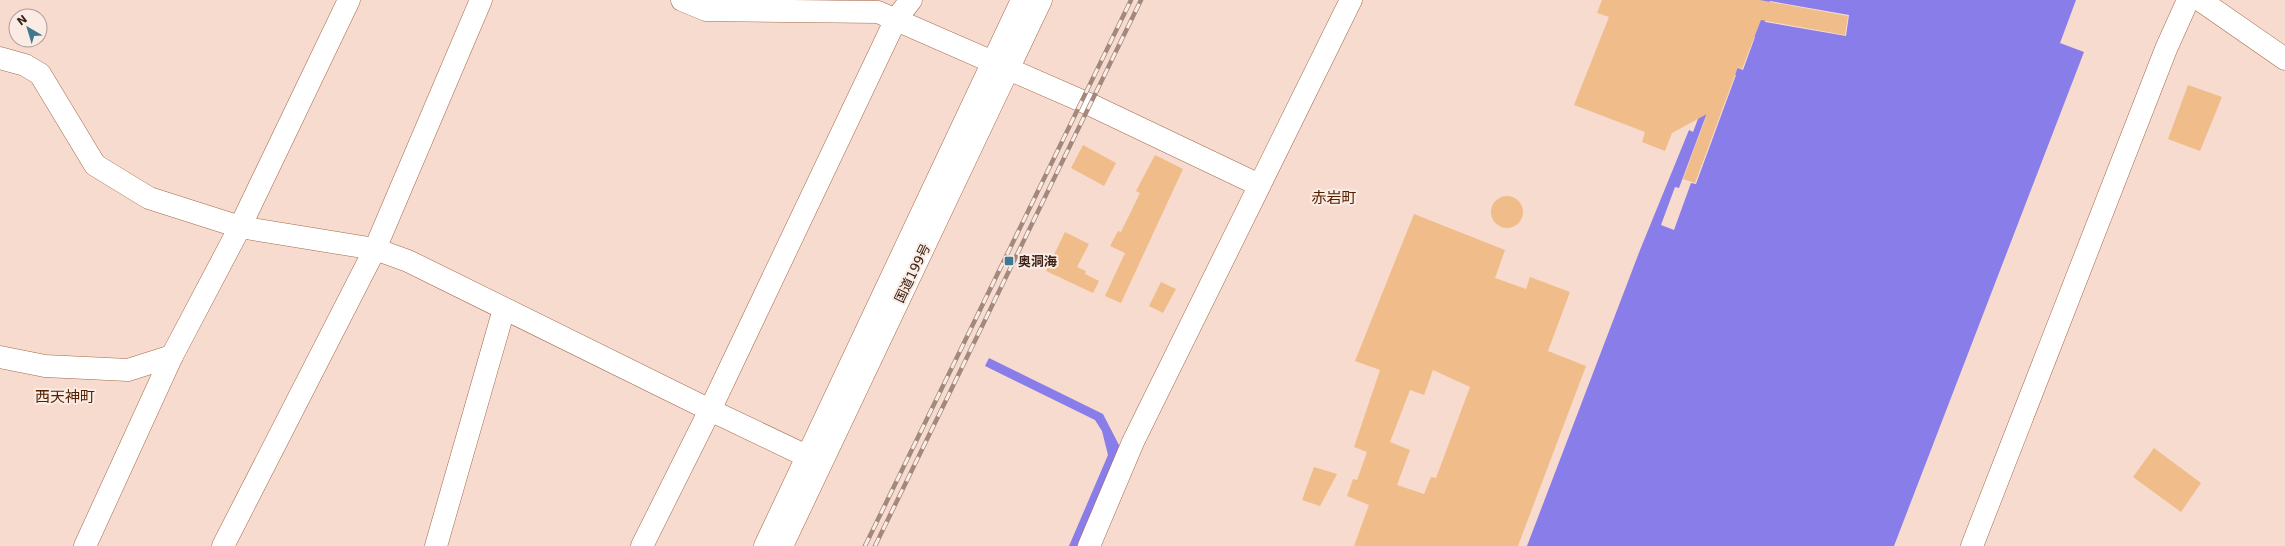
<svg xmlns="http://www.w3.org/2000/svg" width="2285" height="546" font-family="'DejaVu Sans','Noto Sans JP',sans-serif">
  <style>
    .water { fill: #887de9; fill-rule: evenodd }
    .building { fill: #f0bd8a; fill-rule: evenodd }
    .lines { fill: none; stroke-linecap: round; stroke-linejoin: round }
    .minor-casing { stroke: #a5684b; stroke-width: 23 }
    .highway-casing { stroke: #a5684b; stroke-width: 23 }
    .minor { stroke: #fff; stroke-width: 22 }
    .highway { stroke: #fff; stroke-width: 22 }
    .rail-casing { stroke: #a3887c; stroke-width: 4.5 }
    .rail { stroke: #faece5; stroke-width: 3; stroke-dasharray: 9; stroke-linecap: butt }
    .poi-dot { fill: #3d7990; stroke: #faece5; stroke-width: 1.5 }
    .labels { text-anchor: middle; stroke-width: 4; stroke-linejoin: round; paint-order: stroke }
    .poi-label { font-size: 13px; font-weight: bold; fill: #3c2317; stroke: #faece5; text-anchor: start }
    .street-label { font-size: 13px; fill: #3c2317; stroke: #faece5 }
    .quarter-label { font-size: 15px; fill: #552001; stroke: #faece5 }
  </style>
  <rect width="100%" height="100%" fill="#f7dbcf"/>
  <g class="water">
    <path d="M 1758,0 L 2076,0 L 2060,43 L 2084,52 L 1894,546 L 1527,546 L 1640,250 L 1689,130 L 1693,132 L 1720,61 L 1743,70 L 1755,37 L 1730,27 ZM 1770,1 L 1849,15 L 1846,36 L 1765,22 ZM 1723,70 L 1736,75 L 1696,184 L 1691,183 L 1674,230 L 1661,225 L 1675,187 L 1679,188 Z"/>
    <polygon points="989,358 1103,414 1120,447 1077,546 1069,546 1108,455 1102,431 1095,420 985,366"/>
  </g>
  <g class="building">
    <polygon points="1602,0 1760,0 1848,16 1845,35 1761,20 1742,69 1738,67 1695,183 1683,179 1707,114 1672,133 1665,151 1642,142 1645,132 1574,105 1609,17 1597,13"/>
    <polygon points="2188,85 2222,97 2200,151 2168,139"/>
    <polygon points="1083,145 1116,163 1104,186 1071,168"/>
    <polygon points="1155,155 1183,169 1121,303 1105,296 1125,253 1110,246 1118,231 1121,232 1140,193 1136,191"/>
    <circle cx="1507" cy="212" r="16"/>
    <path d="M 1414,214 L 1505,250 L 1495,278 L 1526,289 L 1530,277 L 1570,292 L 1548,351 L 1586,366 L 1518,546 L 1354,546 L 1369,505 L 1347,496 L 1353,479 L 1357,480 L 1367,452 L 1354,447 L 1380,370 L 1355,361 ZM 1433,370 L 1470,387 L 1436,478 L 1431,477 L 1424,494 L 1397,485 L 1410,450 L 1390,442 L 1410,390 L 1424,395 Z"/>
    <polygon points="1065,232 1089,244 1077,267 1086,271 1085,274 1099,281 1093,293 1046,271"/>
    <polygon points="1161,282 1176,289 1163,313 1149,306"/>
    <polygon points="2154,448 2201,483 2181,512 2133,477"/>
    <polygon points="1314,467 1337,474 1320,506 1302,500"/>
  </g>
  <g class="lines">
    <g class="minor-casing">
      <g id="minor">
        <polyline points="682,0 706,10 878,12 1091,105 1259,185"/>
        <polyline points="2200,0 2285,59"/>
        <polyline points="0,58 25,65 40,74 95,165 149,198 240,227 375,249 408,261 710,410 821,463"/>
        <polyline points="0,357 45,366 128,370 172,356"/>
        <polyline points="85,546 172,356 240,227 349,0"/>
        <polyline points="223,546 375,249 481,0"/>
        <polyline points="436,546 504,309"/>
        <polyline points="642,546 710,410 896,19 911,0"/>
        <polyline points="1089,546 1133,442 1351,0"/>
        <polyline points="1972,546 2166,49 2188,0"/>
      </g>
    </g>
    <g class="highway-casing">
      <g id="highway">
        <polyline points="765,546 1022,0"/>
        <polyline points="782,546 1041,0"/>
      </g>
    </g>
    <use href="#minor" class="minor"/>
    <use href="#highway" class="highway"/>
    <g class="rail-casing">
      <g id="rail">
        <polyline points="865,546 1131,0"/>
        <polyline points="875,546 1141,0"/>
      </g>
    </g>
    <use href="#rail" class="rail"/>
  </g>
  <rect class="poi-dot" x="1004" y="256" width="10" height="10" rx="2"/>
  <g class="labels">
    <g class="poi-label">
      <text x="1018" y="266">奥洞海</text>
    </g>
    <g class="street-label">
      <text transform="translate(912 273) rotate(-64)" y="5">国道199号</text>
    </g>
    <g class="quarter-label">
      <text x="1334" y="203">赤岩町</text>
      <text x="65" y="402">西天神町</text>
    </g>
  </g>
  <g transform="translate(28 28) rotate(322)"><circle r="19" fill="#faece5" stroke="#ae9c93"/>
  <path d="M0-3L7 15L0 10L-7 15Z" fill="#3d7990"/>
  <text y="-6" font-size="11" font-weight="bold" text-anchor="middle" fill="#3c2317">N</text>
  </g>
</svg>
